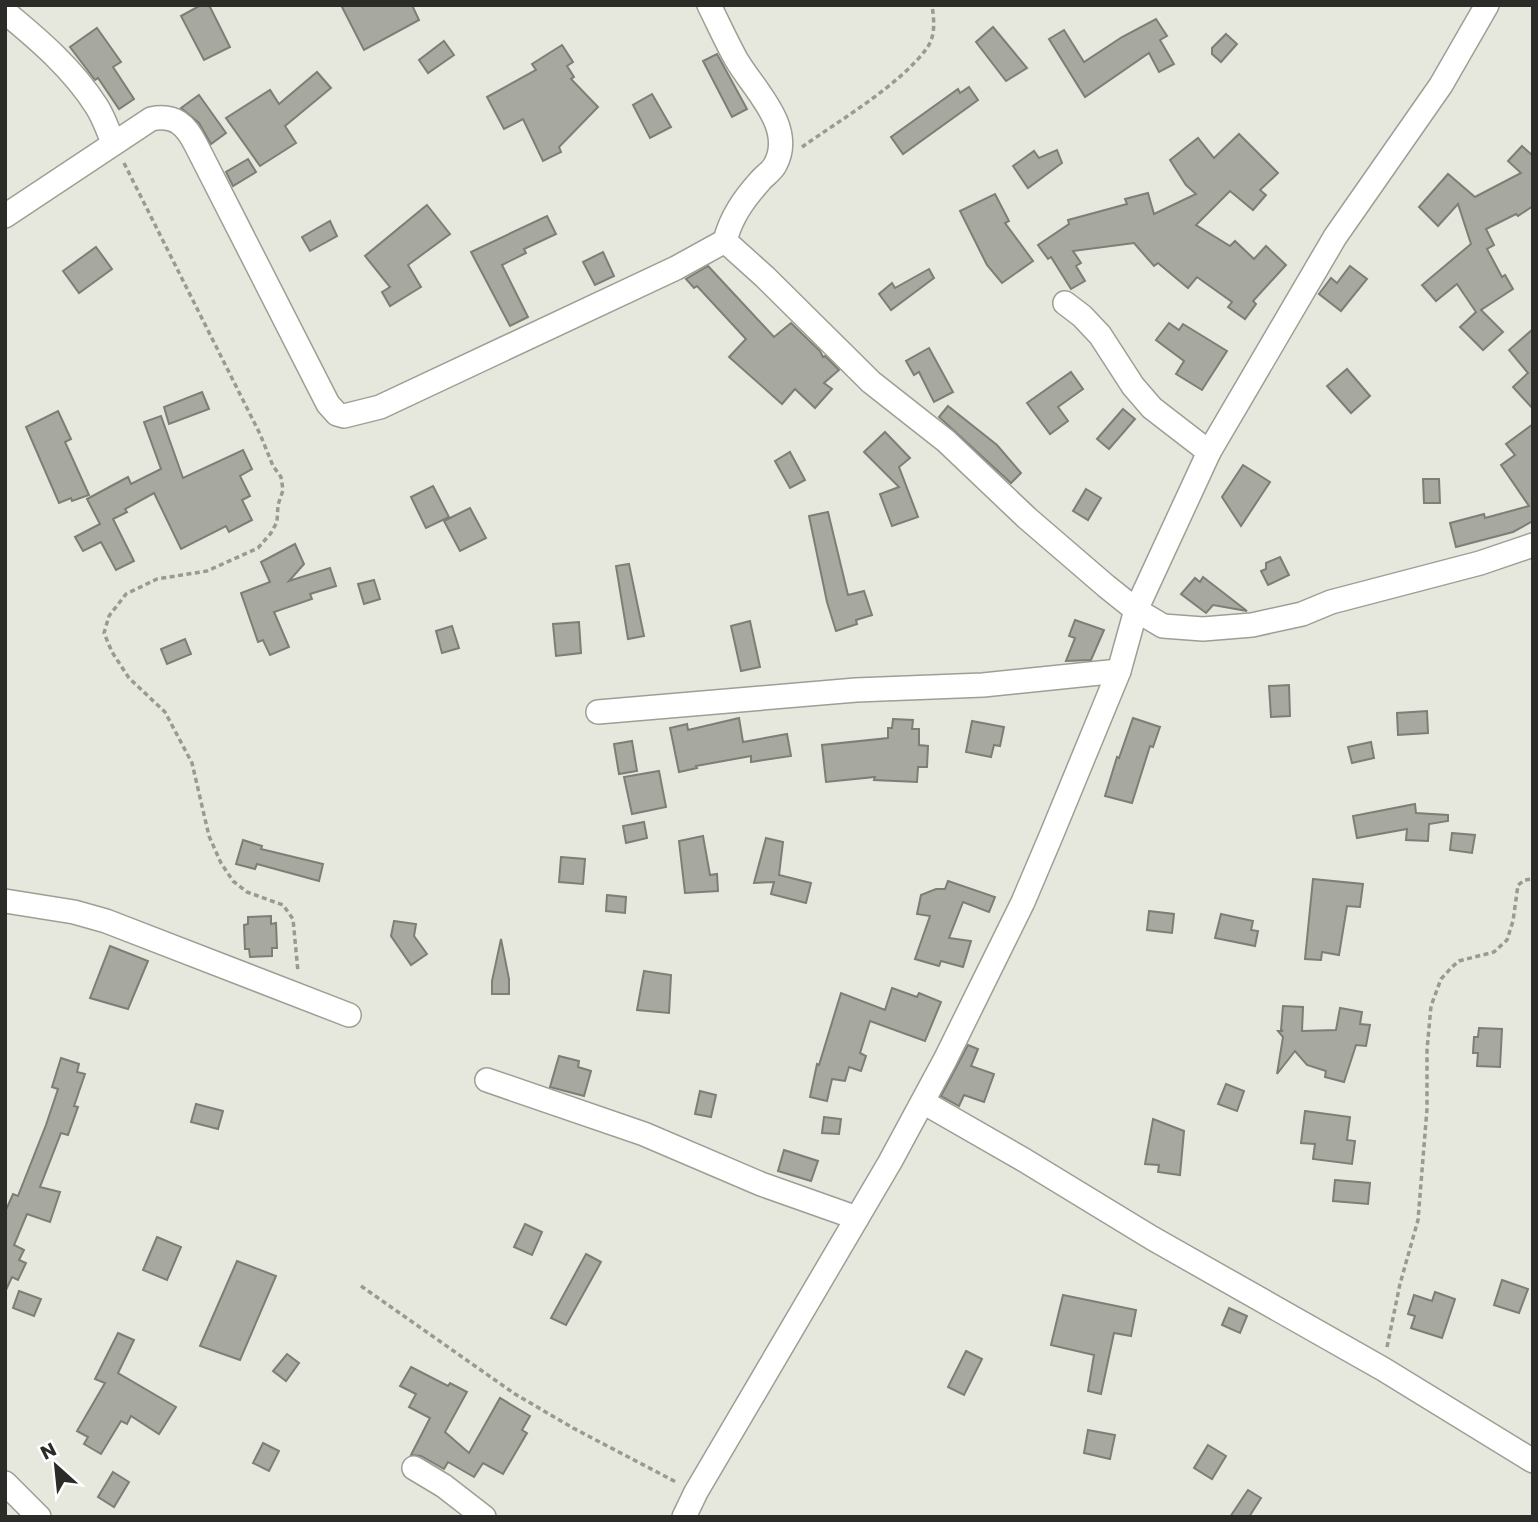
<svg xmlns="http://www.w3.org/2000/svg" width="1538" height="1522" font-family="Poppins,sans-serif">
  <style>
    .building { fill: #a7a89f; stroke: #7d7e75; stroke-width: 2 }
    .lines { fill: none; stroke-linecap: round; stroke-linejoin: round }
    .minor-casing { stroke: #9d9f95; stroke-width: 26 }
    .path { stroke: #999a92; stroke-width: 3.5; stroke-dasharray: 5 3.5; stroke-linecap: butt }
    .minor { stroke: #fff; stroke-width: 23 }
  </style>
  <rect width="100%" height="100%" fill="#e6e7dd"/>
  <g class="building">
    <polygon points="201,5 209,5 230,47 204,60 181,16"/>
    <polygon points="341,5 412,5 419,20 364,50"/>
    <polygon points="1156,19 1167,36 1160,40 1174,64 1159,72 1149,53 1085,97 1049,39 1064,30 1084,62 1122,37"/>
    <polygon points="993,27 1027,68 1006,81 976,42"/>
    <polygon points="97,28 121,62 113,67 134,99 119,109 98,78 95,80 70,47"/>
    <polygon points="1226,34 1237,44 1221,62 1212,54 1212,48"/>
    <polygon points="444,41 454,55 428,73 419,60"/>
    <polygon points="562,45 573,62 567,66 574,77 571,79 598,107 559,147 561,152 543,161 523,119 504,129 487,97 536,70 532,64"/>
    <polygon points="717,54 747,109 732,117 703,61"/>
    <polygon points="317,72 331,88 285,126 296,143 260,166 226,118 270,90 279,104"/>
    <polygon points="969,87 978,100 903,154 891,137 958,89 960,93"/>
    <polygon points="652,94 671,127 650,138 633,105"/>
    <polygon points="199,95 226,133 211,144 199,123 181,108"/>
    <polygon points="1239,134 1278,173 1260,190 1266,195 1253,210 1230,191 1196,225 1230,246 1235,241 1254,259 1266,246 1286,265 1253,301 1256,304 1245,319 1228,307 1232,302 1197,277 1188,288 1158,263 1154,266 1134,243 1073,251 1081,263 1076,266 1085,281 1071,289 1051,257 1048,259 1038,245 1069,224 1068,220 1127,204 1125,199 1148,193 1154,214 1196,194 1186,185 1170,160 1198,138 1214,158"/>
    <polygon points="1522,146 1533,156 1533,206 1518,216 1516,214 1486,229 1494,245 1487,249 1502,277 1505,275 1513,289 1481,310 1503,332 1483,350 1460,327 1476,312 1457,284 1436,301 1422,285 1471,244 1458,204 1438,226 1419,207 1448,174 1475,197 1521,173 1508,161"/>
    <polygon points="1057,150 1062,163 1028,188 1013,166 1034,151 1039,158"/>
    <polygon points="248,159 256,172 233,186 226,172"/>
    <polygon points="995,194 1009,221 1005,223 1033,261 1002,283 987,265 960,211"/>
    <polygon points="427,205 450,234 408,265 421,287 390,306 382,292 390,287 365,256"/>
    <polygon points="547,216 556,234 524,249 526,253 502,265 528,317 510,326 471,252"/>
    <polygon points="330,221 337,236 310,251 302,237"/>
    <polygon points="96,247 112,269 79,293 63,271"/>
    <polygon points="603,252 614,276 595,285 583,262"/>
    <polygon points="708,266 774,337 791,323 820,351 823,357 825,356 839,370 824,383 832,389 815,408 795,389 782,404 729,357 746,339 697,286 694,288 686,279"/>
    <polygon points="1350,266 1367,279 1341,311 1319,294 1331,278 1337,283"/>
    <polygon points="929,269 934,278 891,310 879,294 892,283 895,288"/>
    <polygon points="1169,323 1179,330 1183,324 1227,351 1202,390 1176,374 1184,361 1156,340"/>
    <polygon points="1533,329 1533,409 1513,387 1528,373 1509,350"/>
    <polygon points="929,348 953,392 934,402 919,372 914,375 906,361"/>
    <polygon points="1347,369 1370,396 1351,413 1327,386"/>
    <polygon points="1071,372 1083,389 1058,407 1068,421 1050,434 1027,403"/>
    <polygon points="202,392 209,409 169,424 164,407"/>
    <polygon points="948,406 997,445 1021,473 1011,483 939,417"/>
    <polygon points="1123,409 1135,419 1109,449 1097,439"/>
    <polygon points="58,411 71,439 65,442 89,495 72,501 71,498 59,503 26,427"/>
    <polygon points="161,416 183,478 243,450 252,469 240,476 250,496 242,500 252,520 229,532 226,526 181,549 154,493 125,509 127,512 113,519 134,561 116,570 101,542 83,551 75,537 100,524 87,499 128,477 131,484 161,469 144,422"/>
    <polygon points="1533,424 1533,521 1513,532 1456,547 1450,523 1484,514 1485,518 1529,506 1501,465 1515,455 1506,444"/>
    <polygon points="885,432 910,458 899,467 918,517 892,526 880,494 899,487 864,452"/>
    <polygon points="790,452 805,480 790,488 775,461"/>
    <polygon points="1243,465 1270,482 1241,526 1222,497"/>
    <polygon points="1423,479 1439,479 1440,503 1424,503"/>
    <polygon points="433,486 449,517 426,528 411,497"/>
    <polygon points="1086,489 1101,498 1088,520 1073,511"/>
    <polygon points="470,508 486,538 460,551 444,521"/>
    <polygon points="828,512 848,595 864,591 872,615 856,620 857,624 836,631 827,602 809,516"/>
    <polygon points="295,544 304,564 289,581 330,568 336,586 310,594 312,599 274,612 289,647 270,655 263,640 258,642 241,593 270,582 261,562"/>
    <polygon points="1280,557 1289,575 1268,585 1261,571 1266,569 1266,563"/>
    <polygon points="629,564 644,636 628,639 616,566"/>
    <polygon points="1203,577 1247,611 1213,605 1206,613 1181,594 1195,578 1200,582"/>
    <polygon points="374,580 380,599 364,604 358,584"/>
    <polygon points="1075,620 1104,630 1091,660 1066,661 1075,638 1069,636"/>
    <polygon points="750,621 760,667 741,671 731,626"/>
    <polygon points="579,622 581,653 556,656 553,624"/>
    <polygon points="452,626 459,648 442,653 436,631"/>
    <polygon points="185,639 191,654 167,664 161,649"/>
    <polygon points="1289,685 1290,716 1271,717 1269,686"/>
    <polygon points="1427,711 1428,733 1398,735 1397,713"/>
    <polygon points="739,718 743,742 787,734 791,756 751,762 751,756 696,766 697,768 679,772 670,728 687,724 688,730"/>
    <polygon points="1133,718 1160,727 1153,747 1150,746 1132,803 1105,796 1117,757 1119,758"/>
    <polygon points="893,719 913,720 912,729 919,729 919,745 928,746 927,767 918,767 917,782 874,780 875,777 826,782 822,745 888,738 888,728 892,728"/>
    <polygon points="972,721 1004,727 1000,746 994,745 991,757 966,752"/>
    <polygon points="632,741 637,771 619,774 614,744"/>
    <polygon points="1371,742 1374,758 1352,763 1348,747"/>
    <polygon points="659,771 666,807 632,814 624,777"/>
    <polygon points="1415,804 1416,813 1448,815 1448,821 1429,824 1428,841 1406,840 1407,829 1357,838 1353,816"/>
    <polygon points="644,822 647,838 626,843 623,826"/>
    <polygon points="1452,833 1475,835 1472,853 1450,850"/>
    <polygon points="703,836 710,875 717,874 718,891 685,893 679,841"/>
    <polygon points="766,838 783,842 779,875 811,883 806,903 771,894 774,882 754,883"/>
    <polygon points="243,840 262,846 261,849 323,864 319,881 257,864 255,869 236,864"/>
    <polygon points="561,857 585,859 583,884 559,882"/>
    <polygon points="1313,879 1363,884 1360,907 1347,906 1339,955 1322,952 1321,960 1305,959"/>
    <polygon points="948,881 995,897 989,912 963,902 949,938 971,941 963,967 941,961 939,966 915,959 930,916 917,914 921,895 936,889 945,889"/>
    <polygon points="607,895 626,897 625,913 606,911"/>
    <polygon points="1149,911 1174,914 1172,933 1147,930"/>
    <polygon points="1221,914 1253,921 1251,930 1258,931 1255,946 1215,938"/>
    <polygon points="271,916 271,924 276,923 277,948 272,948 272,956 250,957 249,949 245,949 244,925 248,924 248,917"/>
    <polygon points="394,921 416,924 414,936 427,954 411,965 391,936"/>
    <polygon points="501,939 509,979 509,994 492,994 492,981"/>
    <polygon points="110,946 148,961 128,1009 90,998"/>
    <polygon points="644,971 671,975 669,1013 637,1010"/>
    <polygon points="892,988 917,997 919,993 941,1002 925,1041 870,1021 860,1053 866,1056 861,1071 849,1067 845,1081 832,1079 827,1101 810,1097 817,1064 819,1065 841,993 885,1010"/>
    <polygon points="1283,1006 1303,1007 1302,1031 1336,1030 1340,1008 1362,1012 1360,1024 1370,1025 1366,1046 1356,1045 1344,1082 1325,1077 1326,1071 1307,1065 1295,1051 1277,1074 1283,1037 1278,1031 1283,1031 1281,1030"/>
    <polygon points="1479,1028 1502,1029 1500,1067 1477,1066 1478,1053 1473,1053 1474,1037 1478,1037"/>
    <polygon points="968,1045 978,1049 971,1066 994,1074 984,1102 964,1095 959,1106 941,1096"/>
    <polygon points="559,1056 579,1061 578,1067 591,1071 584,1096 550,1087"/>
    <polygon points="61,1058 79,1064 77,1072 85,1074 74,1106 78,1107 68,1135 61,1133 40,1187 60,1192 50,1222 27,1214 14,1245 24,1250 19,1260 26,1263 18,1280 12,1277 5,1292 5,1212 13,1194 18,1196 46,1125 58,1089 52,1087"/>
    <polygon points="1226,1084 1244,1091 1237,1111 1218,1104"/>
    <polygon points="700,1091 716,1095 711,1117 695,1114"/>
    <polygon points="196,1104 223,1111 218,1129 191,1122"/>
    <polygon points="1305,1111 1350,1117 1347,1140 1355,1141 1352,1164 1313,1159 1315,1144 1301,1143"/>
    <polygon points="824,1117 841,1119 839,1134 822,1133"/>
    <polygon points="1153,1119 1184,1131 1180,1175 1158,1172 1159,1165 1145,1164"/>
    <polygon points="784,1150 818,1161 811,1181 778,1171"/>
    <polygon points="1335,1180 1370,1183 1368,1204 1333,1201"/>
    <polygon points="525,1224 542,1232 532,1255 514,1247"/>
    <polygon points="157,1237 181,1247 167,1280 143,1270"/>
    <polygon points="586,1254 601,1262 566,1325 551,1318"/>
    <polygon points="237,1261 276,1276 240,1360 200,1346"/>
    <polygon points="1502,1280 1528,1289 1519,1313 1494,1305"/>
    <polygon points="19,1291 41,1299 34,1316 13,1308"/>
    <polygon points="1435,1292 1455,1299 1442,1338 1411,1328 1415,1316 1408,1314 1414,1295 1432,1301"/>
    <polygon points="1063,1295 1136,1310 1131,1336 1114,1333 1101,1394 1088,1391 1094,1355 1051,1345"/>
    <polygon points="1229,1308 1247,1316 1240,1333 1222,1325"/>
    <polygon points="118,1333 134,1340 118,1373 176,1407 159,1434 131,1416 127,1424 121,1421 101,1454 84,1444 88,1437 77,1431 105,1383 95,1379"/>
    <polygon points="966,1351 982,1359 964,1395 948,1387"/>
    <polygon points="287,1354 299,1363 286,1381 273,1371"/>
    <polygon points="411,1367 448,1386 450,1383 467,1392 445,1432 469,1453 500,1398 530,1416 522,1430 527,1433 503,1474 483,1463 474,1477 448,1462 444,1469 421,1456 411,1455 430,1418 409,1407 416,1394 400,1386"/>
    <polygon points="1088,1430 1115,1435 1110,1459 1084,1453"/>
    <polygon points="263,1443 279,1451 269,1471 253,1463"/>
    <polygon points="1208,1445 1226,1456 1212,1479 1194,1468"/>
    <polygon points="113,1472 129,1482 114,1507 98,1497"/>
    <polygon points="1248,1490 1261,1498 1249,1517 1230,1517"/>
  </g>
  <g class="lines">
    <g class="minor-casing">
      <g id="minor">
        <path d="M 709,5 C 718,23 726,41 736,59 C 753,89 796,127 775,165 C 772,171 764,176 760,181 C 744,199 731,217 725,241 L 765,277 L 871,382 L 946,441 L 1027,518 L 1106,586 L 1136,610 L 1163,626 L 1203,629 L 1252,625 L 1302,614 L 1331,602 L 1480,563 L 1533,545"/>
        <path d="M 5,12 C 39,40 73,69 97,107 C 104,118 108,131 113,142"/>
        <path d="M 5,216 L 151,119 C 175,114 186,125 196,145 L 328,404 L 337,414 L 344,416 L 380,407 L 676,268 L 725,241"/>
        <polyline points="1065,303 1082,316 1100,335 1133,386 1152,408 1209,452"/>
        <polyline points="598,712 856,690 983,685 1119,671"/>
        <polyline points="5,901 74,912 106,921 349,1015"/>
        <polyline points="487,1080 644,1134 761,1184 857,1218"/>
        <polyline points="923,1102 1024,1160 1152,1238 1383,1369 1533,1461"/>
        <polyline points="414,1468 444,1486 484,1517"/>
        <polyline points="5,1483 39,1517"/>
        <polyline points="684,1517 696,1492 890,1162 945,1060 1023,902 1051,836 1119,671 1136,610 1209,452 1335,237 1441,85 1487,5"/>
      </g>
    </g>
    <g class="path">
      <path d="M 802,147 C 840,120 900,85 927,48 C 936,35 934,20 932,5"/>
      <polyline points="124,163 260,434 273,466 281,477 283,490 278,505 277,522 271,533 258,548 207,571 157,579 126,594 109,616 104,633 112,652 129,678 165,712 192,763 209,836 221,863 233,881 247,892 283,905 293,919 298,972"/>
      <polyline points="361,1286 515,1394 573,1428 678,1483"/>
      <polyline points="1387,1347 1400,1284 1418,1220 1427,1109 1427,1050 1431,1006 1441,979 1452,967 1459,961 1494,952 1507,940 1513,921 1518,885 1525,880 1533,879"/>
    </g>
    <use href="#minor" class="minor"/>
  </g>
  <rect width="1538" height="1522" fill="none" stroke="#2b2c28" stroke-width="14"/>
  <g transform="translate(56 1466) rotate(333)" stroke="#ffffff" stroke-width="5" paint-order="stroke">
  <path d="M0-5L12 26L0 18L-12 26Z" fill="#2b2c28"/>
  <text y="-10" font-size="19" font-weight="bold" text-anchor="middle" fill="#2b2c28">N</text>
  </g>
</svg>
